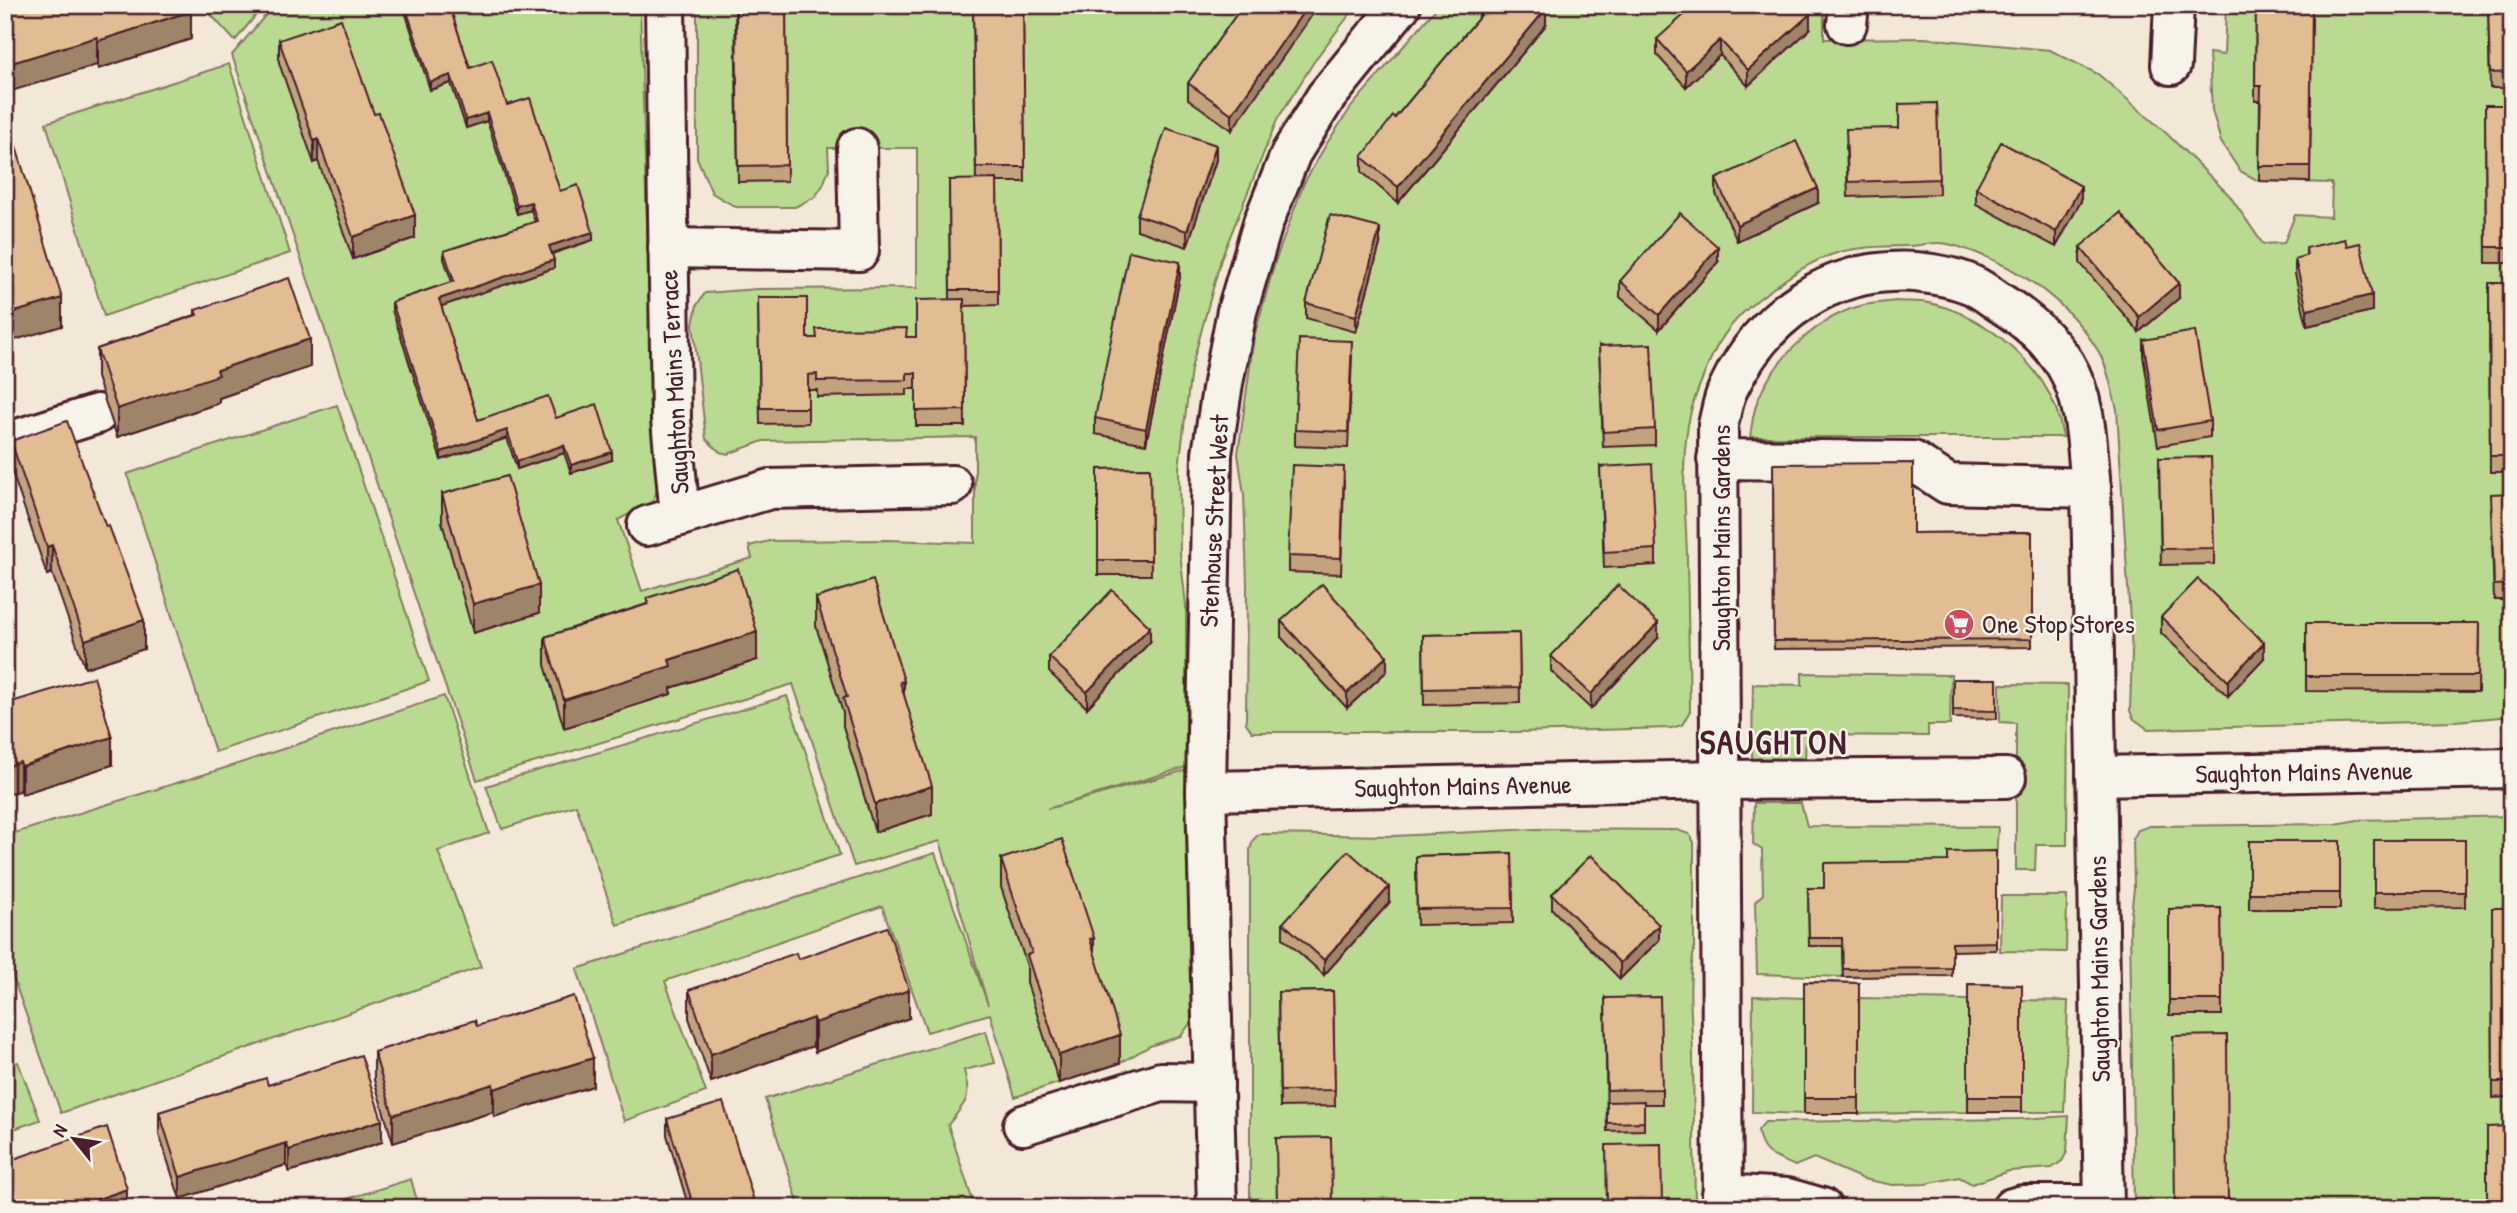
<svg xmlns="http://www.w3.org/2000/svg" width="2517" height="1213" font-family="'Patrick Hand',sans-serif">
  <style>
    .green { fill: #bada92; stroke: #827c5e; stroke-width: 2 }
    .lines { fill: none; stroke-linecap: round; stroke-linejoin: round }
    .minor-casing { stroke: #4a1f2b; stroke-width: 44 }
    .minor { stroke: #f7f3e8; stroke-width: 38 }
    .wall { fill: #c2a37e; stroke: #4a1f2b; stroke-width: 2 }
    .shaded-wall { fill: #9e8467; stroke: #4a1f2b; stroke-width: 2 }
    .building { fill: #e2bd93; stroke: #4a1f2b; stroke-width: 2 }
    .labels { text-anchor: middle; stroke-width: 5; stroke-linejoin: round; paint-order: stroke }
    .street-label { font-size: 26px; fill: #4a1f2b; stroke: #f7f3e8 }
    .poi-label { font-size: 26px; fill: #4a1f2b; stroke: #f7f3e8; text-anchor: start }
    .district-label { font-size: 33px; font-weight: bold; letter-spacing: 2px; fill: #4a1f2b; stroke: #f7f3e8 }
  </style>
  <rect width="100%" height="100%" fill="#f3e8d7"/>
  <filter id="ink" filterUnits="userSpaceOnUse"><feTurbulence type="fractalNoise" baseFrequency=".0143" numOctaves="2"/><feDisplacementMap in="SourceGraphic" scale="14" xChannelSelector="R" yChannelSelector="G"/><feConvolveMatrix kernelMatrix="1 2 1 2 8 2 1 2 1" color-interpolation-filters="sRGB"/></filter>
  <g filter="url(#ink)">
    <g class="green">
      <polygon points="202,5 264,5 235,41"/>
      <polygon points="274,5 640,5 653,412 659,483 653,501 618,520 642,591 752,558 749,546 769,541 887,540 975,543 975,437 763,441 728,454 720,452 706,439 693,324 697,305 705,293 757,289 917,288 917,148 828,148 829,169 823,185 815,197 795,207 736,207 712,193 697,158 697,5 1357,5 1317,57 1277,120 1221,259 1191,369 1179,468 1180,553 1186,605 1186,767 1047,809 1186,770 1194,1018 1181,1036 1150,1046 1120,1063 1015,1097 990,1014 927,1032 882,906 665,981 706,1092 624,1121 577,969 935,853 988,1005 940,841 854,866 793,684 477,780 232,55"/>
      <path d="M 1439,5 L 1824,5 L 1824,39 L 1924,38 L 2050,50 L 2098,74 L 2165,132 L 2229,195 L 2263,244 L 2284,243 L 2295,215 L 2331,217 L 2332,183 L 2259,181 L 2240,171 L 2221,142 L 2212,110 L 2209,53 L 2224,55 L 2226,5 L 2512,5 L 2512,716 L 2455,721 L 2148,729 L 2134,719 L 2130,711 L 2132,653 L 2117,409 C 2111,389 2108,366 2097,349 C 2069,304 2023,270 1974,252 C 1963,248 1951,243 1939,243 C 1928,243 1918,246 1907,246 C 1851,246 1825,250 1779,284 C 1750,304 1727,324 1712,356 C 1704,374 1696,392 1691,411 C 1679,458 1686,510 1687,558 C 1688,609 1689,660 1690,711 L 1682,725 L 1672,728 L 1519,732 L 1252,732 L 1246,723 L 1247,583 L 1244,495 L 1238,454 L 1254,337 L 1275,262 L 1304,183 L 1327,143 L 1352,106 Z"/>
      <polygon points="229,64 290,253 104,316 46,123"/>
      <path d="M 1896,301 C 1907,302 1919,301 1929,303 C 1981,314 2035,357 2055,406 C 2059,416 2061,427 2063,437 L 1750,437 C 1752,425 1753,411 1758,400 C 1774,359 1820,315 1864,305 C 1874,303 1886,302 1896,301 Z"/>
      <polygon points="337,405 429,681 215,752 127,474"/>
      <polygon points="1802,673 1951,675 1950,725 1928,725 1928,736 1806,735 1805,760 1752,759 1753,684 1802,685"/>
      <polygon points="2000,684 2068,685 2067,845 2036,845 2035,870 2016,870 2016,723 2000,722"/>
      <polygon points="444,696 489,833 438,851 481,967 61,1113 5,955 5,836 225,768"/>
      <polygon points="787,696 840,855 617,925 576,805 502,829 486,786"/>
      <polygon points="1754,803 1801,803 1807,826 1998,827 1996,859 1824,896 1809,946 1842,946 1843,977 1757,974 1755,902 1763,894 1762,850 1753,844"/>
      <polygon points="2512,816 2512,1208 2134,1208 2130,923 2134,888 2133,839 2138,830 2150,826 2335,824 2358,820"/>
      <path d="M 1536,829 L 1677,830 L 1689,834 L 1694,842 L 1694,951 C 1687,986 1692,1020 1693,1055 C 1694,1106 1694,1157 1695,1208 L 1250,1208 L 1250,850 L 1253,840 L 1259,834 L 1394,836 Z"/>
      <polygon points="2001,896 2067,896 2066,952 2000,951"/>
      <polygon points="1753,996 1804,998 1804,1114 1752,1112"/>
      <polygon points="1859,998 1968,1000 1968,1112 1859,1114"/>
      <polygon points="2022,1000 2068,1001 2064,1112 2022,1112"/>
      <path d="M 986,1031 L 995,1063 L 964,1070 C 972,1101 966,1101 948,1125 L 975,1208 L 800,1208 L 765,1099 Z"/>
      <polygon points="18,1062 40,1120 5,1132 5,1067"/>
      <path d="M 2069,1116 L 2067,1152 L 2062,1161 L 2052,1168 L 2009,1171 L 1972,1184 L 1959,1177 L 1926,1184 L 1893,1185 L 1863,1179 L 1814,1158 L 1795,1166 C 1774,1156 1761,1156 1758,1130 L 1765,1122 L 2022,1119 Z"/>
      <polygon points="411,1179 419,1208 318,1208"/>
    </g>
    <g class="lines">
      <g class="minor-casing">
        <g id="minor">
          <polyline points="665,5 671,420 680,516"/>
          <polyline points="1847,24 1849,5"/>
          <polyline points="2171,65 2174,5"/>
          <polyline points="668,248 859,251 857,148"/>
          <polyline points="5,443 97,414"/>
          <polyline points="1717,459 1913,461 1948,484 2091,488"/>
          <polyline points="647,526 770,489 952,485"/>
          <polyline points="2096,776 2512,768"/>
          <polyline points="1206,791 1720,780 2006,778"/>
          <polyline points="1023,1125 1161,1082 1214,1083"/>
          <polyline points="1722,1194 1787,1198 1822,1208"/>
          <polyline points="1217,1208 1206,791 1212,454 1223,383 1237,311 1263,223 1291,153 1326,97 1401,5"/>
          <path d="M 1723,1208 L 1718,425 C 1721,413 1723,399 1728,389 C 1764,313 1831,267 1915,272 C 1935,274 1954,277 1972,285 C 1981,289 1990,296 1999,302 C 2023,317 2049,339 2065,364 C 2087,400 2087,448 2091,488 L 2104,1208"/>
          <polyline points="2012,1208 2023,1205 2104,1205"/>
        </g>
      </g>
      <use href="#minor" class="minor"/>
    </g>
    <g class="wall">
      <polygon points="5,5 191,39 98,69 97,65"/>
      <polygon points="403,5 449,5 470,68 507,105 560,191 593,240 552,254 554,268 441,306 478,420 556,418 612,460 571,473 564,453 517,469 507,438 441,460 392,310 392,302 452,282 444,259 444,251 535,222 531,210 517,214 487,121 466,128 451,83 430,90"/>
      <polygon points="735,5 786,5 787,181 738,182"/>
      <polygon points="973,5 1023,5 1025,182 997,182 998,305 964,306 965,426 916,426 916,389 907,389 907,395 817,397 817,390 808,390 808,423 760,424 758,298 807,338 916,337 950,300 949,180 976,180"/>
      <polygon points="1243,5 1232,130 1188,99 1188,83"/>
      <polygon points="2256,5 2312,5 2310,182 2259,181 2260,101 2255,101"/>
      <polygon points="2488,5 2512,5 2512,88 2490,88"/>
      <polygon points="1479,13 1546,25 1398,203 1362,172 1362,157 1479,18"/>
      <polygon points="1810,29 1748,86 1720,55 1686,87 1657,55 1657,39"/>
      <polygon points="279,40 415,238 353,259 318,161 314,163 279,63"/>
      <polygon points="1937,103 1939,194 1848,197 1846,145 1899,128"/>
      <polygon points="2485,105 2512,105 2512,263 2486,263"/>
      <polygon points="1216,160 1187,247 1137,230 1137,215"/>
      <polygon points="1716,179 1818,203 1737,241 1716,194"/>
      <polygon points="1976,188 2081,201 2056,247 1976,204"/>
      <polygon points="1380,244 1356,332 1306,318 1306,303"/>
      <polygon points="2080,247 2179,298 2139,332 2080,263"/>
      <polygon points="2306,248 2372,311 2307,326 2295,274 2295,259 2306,256"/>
      <polygon points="1718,262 1659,330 1620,297 1620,281"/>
      <polygon points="1180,277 1146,444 1095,434 1095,418"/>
      <polygon points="2489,283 2512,283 2512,472 2490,472"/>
      <polygon points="195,310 310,367 219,398 219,403 117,437 97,377 97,349 195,315"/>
      <polygon points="2143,340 2210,421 2210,437 2158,446 2143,356"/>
      <polygon points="1599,346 1655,429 1655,445 1603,447"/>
      <polygon points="1352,357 1348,448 1295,446 1295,430"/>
      <polygon points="11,441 144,649 85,668 52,573 47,575 11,469"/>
      <polygon points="2159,458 2214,548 2214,564 2161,565"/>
      <polygon points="1773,464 1913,533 2032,532 2032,647 1774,649"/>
      <polygon points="1600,467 1656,549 1656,565 1604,568"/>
      <polygon points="1150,468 1151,575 1098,575 1098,469"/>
      <polygon points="1344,482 1341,574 1288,572 1288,556"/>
      <polygon points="2512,493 2512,600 2494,600 2491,509"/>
      <polygon points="442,494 539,613 473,633 442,522"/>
      <polygon points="647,598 757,660 671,688 671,694 564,728 545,665 545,637 647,604"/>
      <polygon points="816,598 904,695 932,814 875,832 843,726 843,713 816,626"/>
      <polygon points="2161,617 2264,658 2228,696 2161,633"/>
      <polygon points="1281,621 1387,671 1347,708 1281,637"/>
      <polygon points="2306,623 2479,623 2478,692 2306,691"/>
      <polygon points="1519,633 1520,703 1424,705 1423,635"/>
      <polygon points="1658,638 1591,709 1551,671 1551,656"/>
      <polygon points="1150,642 1087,708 1049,672 1049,657"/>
      <polygon points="1953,679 1997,679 1997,719 1953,718"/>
      <polygon points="5,704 112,765 22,794"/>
      <polygon points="2374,840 2465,840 2465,907 2374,908"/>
      <rect x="2249" y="841" width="91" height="68"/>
      <polygon points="1996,851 1996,950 1952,951 1952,976 1843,977 1842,946 1809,946 1808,888 1824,888"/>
      <polygon points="1512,853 1513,923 1417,925 1416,856"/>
      <polygon points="1001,859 1094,954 1120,1063 1059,1083 1027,983 1027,966 1001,887"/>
      <polygon points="1552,894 1659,940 1620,979 1552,909"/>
      <polygon points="1389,903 1324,975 1283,938 1283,923"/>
      <polygon points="2221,908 2222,1015 2169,1015 2169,909"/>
      <polygon points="2492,908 2512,908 2512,1097 2493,1098"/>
      <polygon points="798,959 909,1018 815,1052 813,1046 711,1082 689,1018 689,990"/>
      <polygon points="1804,982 1859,983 1859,1114 1804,1114"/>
      <polygon points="1968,984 2022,985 2022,1112 1968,1112"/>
      <polygon points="1333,991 1335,1106 1280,1107 1278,992"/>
      <polygon points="1605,998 1662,1089 1662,1104 1644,1104 1644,1130 1607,1131"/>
      <polygon points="374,1052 593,1086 494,1117 493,1112 393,1143 374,1080"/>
      <polygon points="268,1085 382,1142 289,1172 286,1165 180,1199 159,1134 159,1112"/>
      <polygon points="667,1119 755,1208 689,1208 667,1135"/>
    </g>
    <g class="shaded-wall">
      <polygon points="334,5 346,5 334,9"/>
      <polygon points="1308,5 1319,5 1232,130 1232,114"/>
      <polygon points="1546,9 1546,25 1398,203 1398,187"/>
      <polygon points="191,11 191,39 98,69 98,41"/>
      <polygon points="1810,14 1810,29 1748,86 1748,70"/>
      <polygon points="97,37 97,65 5,93 5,65"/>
      <polygon points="1720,40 1720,55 1686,87 1686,71"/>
      <polygon points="451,75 451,83 430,90 430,82"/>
      <polygon points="487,113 487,121 466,128 466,120"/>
      <polygon points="318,139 318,161 314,163 314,141"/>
      <polygon points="1216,145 1216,160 1187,247 1187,231"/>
      <polygon points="2081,186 2081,201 2056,247 2056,232"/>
      <polygon points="1818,188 1818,203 1737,241 1737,225"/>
      <polygon points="531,202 531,210 517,214 517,206"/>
      <polygon points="415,215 415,238 353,259 353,237"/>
      <polygon points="1380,228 1380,244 1356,332 1356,316"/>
      <polygon points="593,232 593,240 549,254 549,246"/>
      <polygon points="1718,247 1718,262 1659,330 1659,315"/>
      <polygon points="554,260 554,268 439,307 439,299"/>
      <polygon points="1180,262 1180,277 1146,444 1146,429"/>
      <polygon points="2179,283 2179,298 2139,332 2139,317"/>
      <polygon points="2372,295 2372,311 2307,326 2307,310"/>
      <polygon points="62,298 62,326 5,343 5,315"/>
      <polygon points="310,339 310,367 219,398 219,403 117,437 117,409 217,370"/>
      <polygon points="507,430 507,438 441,460 441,452"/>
      <polygon points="564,445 564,453 517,469 517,461"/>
      <polygon points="612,452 612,460 571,473 571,465"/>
      <polygon points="52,545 52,573 47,575 47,547"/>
      <polygon points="539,585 539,613 473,633 473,604"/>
      <polygon points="144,620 144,649 85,668 85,640"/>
      <polygon points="1658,623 1658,638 1591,709 1591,694"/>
      <polygon points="1150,627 1150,642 1087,708 1087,692"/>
      <polygon points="757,632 757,660 671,688 671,694 564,728 564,700 669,660"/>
      <polygon points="2264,643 2264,658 2228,696 2228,681"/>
      <polygon points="1387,656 1387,671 1347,708 1347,693"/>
      <polygon points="904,681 904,709 900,682"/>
      <polygon points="112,737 112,765 22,794 22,766"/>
      <polygon points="20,762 20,791 5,795 5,767"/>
      <polygon points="932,786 932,814 875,832 875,804"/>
      <polygon points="1389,887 1389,903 1324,975 1324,960"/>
      <polygon points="1659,925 1659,940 1620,979 1620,963"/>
      <polygon points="1094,938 1094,966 1090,939"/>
      <polygon points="909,990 909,1018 815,1052 815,1023"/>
      <polygon points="813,1018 813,1046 711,1082 711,1054"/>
      <polygon points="1120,1035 1120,1063 1059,1083 1059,1055"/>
      <polygon points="593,1058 593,1086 494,1117 494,1089"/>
      <polygon points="493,1084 493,1112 393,1143 393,1115"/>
      <polygon points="382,1120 382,1142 289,1172 289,1150"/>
      <polygon points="286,1143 286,1165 180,1199 180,1177"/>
      <polygon points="127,1189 127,1208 72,1208"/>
    </g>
    <g class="building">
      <polygon points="5,5 189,5 191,11 98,41 97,37 5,65"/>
      <polygon points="405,5 449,5 470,68 492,60 507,105 530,98 560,191 578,185 593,232 549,246 554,260 439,299 478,420 548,396 556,418 597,404 612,452 571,465 564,445 517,461 507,430 441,452 392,302 454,281 444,251 537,221 531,202 517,206 487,113 466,120 451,75 430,82"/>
      <polygon points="736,5 786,5 787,165 738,166"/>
      <polygon points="973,5 1023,5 1025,167 976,167"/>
      <polygon points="1243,5 1308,5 1232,114 1188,83"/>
      <polygon points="1485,5 1542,5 1546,9 1398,187 1362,157 1393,116 1395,118 1475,22 1481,15 1479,13"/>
      <polygon points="1695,5 1740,5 1746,13 1755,5 1803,5 1810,14 1748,70 1720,40 1686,71 1657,39"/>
      <polygon points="2256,5 2312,5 2310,166 2259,166 2261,86 2255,86"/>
      <polygon points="2488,5 2512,5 2512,72 2490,73"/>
      <polygon points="341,19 374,114 379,113 415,215 353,237 318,139 314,141 279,40"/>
      <polygon points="1937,103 1939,179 1848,182 1846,129 1899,128 1899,104"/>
      <polygon points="2485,105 2512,105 2512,247 2486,247"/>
      <polygon points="5,110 62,298 5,315"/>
      <polygon points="1166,128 1216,145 1187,231 1137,215"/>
      <polygon points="1796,141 1818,188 1737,225 1716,179"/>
      <polygon points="2001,142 2081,186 2056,232 1976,188"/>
      <polygon points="997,179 998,290 950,290 949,180"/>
      <polygon points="1680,213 1718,247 1659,315 1620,281"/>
      <polygon points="2120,213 2179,283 2139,317 2080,247"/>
      <polygon points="1330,215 1380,228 1356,316 1306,303"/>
      <polygon points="2345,239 2347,246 2360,243 2372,295 2307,310 2295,259 2307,255 2306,248"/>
      <polygon points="1129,251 1180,262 1146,429 1095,418"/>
      <polygon points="289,278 310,339 217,370 219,375 117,409 97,349 197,315 195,310"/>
      <polygon points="2489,283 2512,283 2512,456 2490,456"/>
      <polygon points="758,298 807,298 807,338 817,338 816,329 907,328 906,337 916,337 916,300 964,299 965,410 916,411 916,373 907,373 907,380 817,381 817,374 808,375 808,408 760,408"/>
      <polygon points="2195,331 2210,421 2158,430 2143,340"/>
      <polygon points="1299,339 1352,341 1348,432 1295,430"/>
      <polygon points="1651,344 1655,429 1603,432 1599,346"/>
      <polygon points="67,421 106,527 109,526 144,620 85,640 52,545 47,547 11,441"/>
      <polygon points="2211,457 2214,548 2161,549 2159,458"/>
      <polygon points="1913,463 1913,533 2032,532 2032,639 1774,641 1773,464"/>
      <polygon points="1652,464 1656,549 1604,552 1600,467"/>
      <polygon points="1292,465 1344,467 1341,558 1288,556"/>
      <polygon points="1150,468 1151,560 1098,560 1098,469"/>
      <polygon points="507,476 539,585 473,604 442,494"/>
      <polygon points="2512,493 2512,584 2494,585 2491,494"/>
      <polygon points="738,569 757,632 669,660 671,666 564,700 545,637 648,604 647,598"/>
      <polygon points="2198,579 2264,643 2228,681 2161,617"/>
      <polygon points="873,580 904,681 900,682 932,786 875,804 843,698 847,697 816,598"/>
      <polygon points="1322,584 1387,656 1347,693 1281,621"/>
      <polygon points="1618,585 1658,623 1591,694 1551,656"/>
      <polygon points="1112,590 1150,627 1087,692 1049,657"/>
      <polygon points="2306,623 2479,623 2478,676 2306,676"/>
      <polygon points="1519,633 1520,687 1424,689 1423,635"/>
      <polygon points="94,677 112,737 22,766 20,762 5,767 5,704"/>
      <polygon points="1953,679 1997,679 1997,711 1953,710"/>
      <polygon points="1062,839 1094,938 1090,939 1120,1035 1059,1055 1027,955 1032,953 1001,859"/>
      <rect x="2374" y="840" width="91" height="52"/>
      <rect x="2249" y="841" width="91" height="52"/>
      <polygon points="1348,851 1389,887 1324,960 1283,923"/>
      <polygon points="1996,851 1996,942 1952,943 1952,968 1843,969 1842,938 1809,938 1808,888 1824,888 1824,863 1948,861 1948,852"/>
      <polygon points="1512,853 1513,908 1417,909 1416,856"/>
      <polygon points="1591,855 1659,925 1620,963 1552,894"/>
      <polygon points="2221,908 2222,1000 2169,1000 2169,909"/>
      <polygon points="2492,908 2512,908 2512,1082 2493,1082"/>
      <polygon points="887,927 909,990 815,1023 813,1018 711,1054 689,990 796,953 798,959"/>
      <polygon points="1804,982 1859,983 1859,1098 1804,1098"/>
      <polygon points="1968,984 2022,985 2022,1097 1968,1097"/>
      <polygon points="1333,991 1335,1090 1280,1091 1278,992"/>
      <polygon points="574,996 593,1058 494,1089 493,1084 393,1115 374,1052 475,1020 477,1026"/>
      <polygon points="1660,997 1662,1089 1607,1090 1605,998"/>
      <polygon points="2227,1035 2228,1208 2175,1208 2173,1036"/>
      <polygon points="361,1055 382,1120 289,1150 286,1143 180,1177 159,1112 266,1078 268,1085"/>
      <polygon points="1644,1101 1644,1122 1607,1123 1607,1102"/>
      <polygon points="723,1102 755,1204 751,1205 752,1208 694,1208 667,1119"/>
      <polygon points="2512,1126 2512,1208 2487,1208 2487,1127"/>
      <polygon points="107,1127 127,1189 72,1208 5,1208 5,1162"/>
      <polygon points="1331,1137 1332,1208 1277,1208 1276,1138"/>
      <polygon points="1661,1144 1662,1208 1607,1208 1606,1145"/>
    </g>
  </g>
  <defs>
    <g id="supermarket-disc" transform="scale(1.575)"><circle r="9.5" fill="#d1495b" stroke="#f7f3e8"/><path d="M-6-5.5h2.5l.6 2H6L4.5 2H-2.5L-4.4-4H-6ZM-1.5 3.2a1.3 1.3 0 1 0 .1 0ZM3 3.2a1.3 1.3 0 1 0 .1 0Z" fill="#fff"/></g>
  </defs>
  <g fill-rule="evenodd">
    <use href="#supermarket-disc" x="1959" y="624"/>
  </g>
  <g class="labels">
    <g class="street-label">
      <text transform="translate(674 382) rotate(-93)" y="9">Saughton Mains Terrace</text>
      <text transform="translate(1214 521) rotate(-87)" y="9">Stenhouse Street West</text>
      <text transform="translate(1721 538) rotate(-90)" y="9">Saughton Mains Gardens</text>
      <text transform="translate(2304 772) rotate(-1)" y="9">Saughton Mains Avenue</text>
      <text transform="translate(1463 786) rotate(-1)" y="9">Saughton Mains Avenue</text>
      <text transform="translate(2099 969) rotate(-91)" y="9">Saughton Mains Gardens</text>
    </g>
    <g class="poi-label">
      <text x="1982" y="633">One Stop Stores</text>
    </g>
    <g class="district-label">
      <text x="1774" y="754">SAUGHTON</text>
    </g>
  </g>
  <rect width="2517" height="1213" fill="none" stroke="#f7f3e8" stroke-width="28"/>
  <rect x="14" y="14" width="2489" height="1185" fill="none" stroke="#4a1f2b" stroke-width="2.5" filter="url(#ink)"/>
  <g transform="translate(74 1139) rotate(300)" stroke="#f7f3e8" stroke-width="5" paint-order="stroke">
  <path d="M0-5L12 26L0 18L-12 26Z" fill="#4a1f2b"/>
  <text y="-10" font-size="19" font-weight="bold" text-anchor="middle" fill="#4a1f2b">N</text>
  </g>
</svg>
